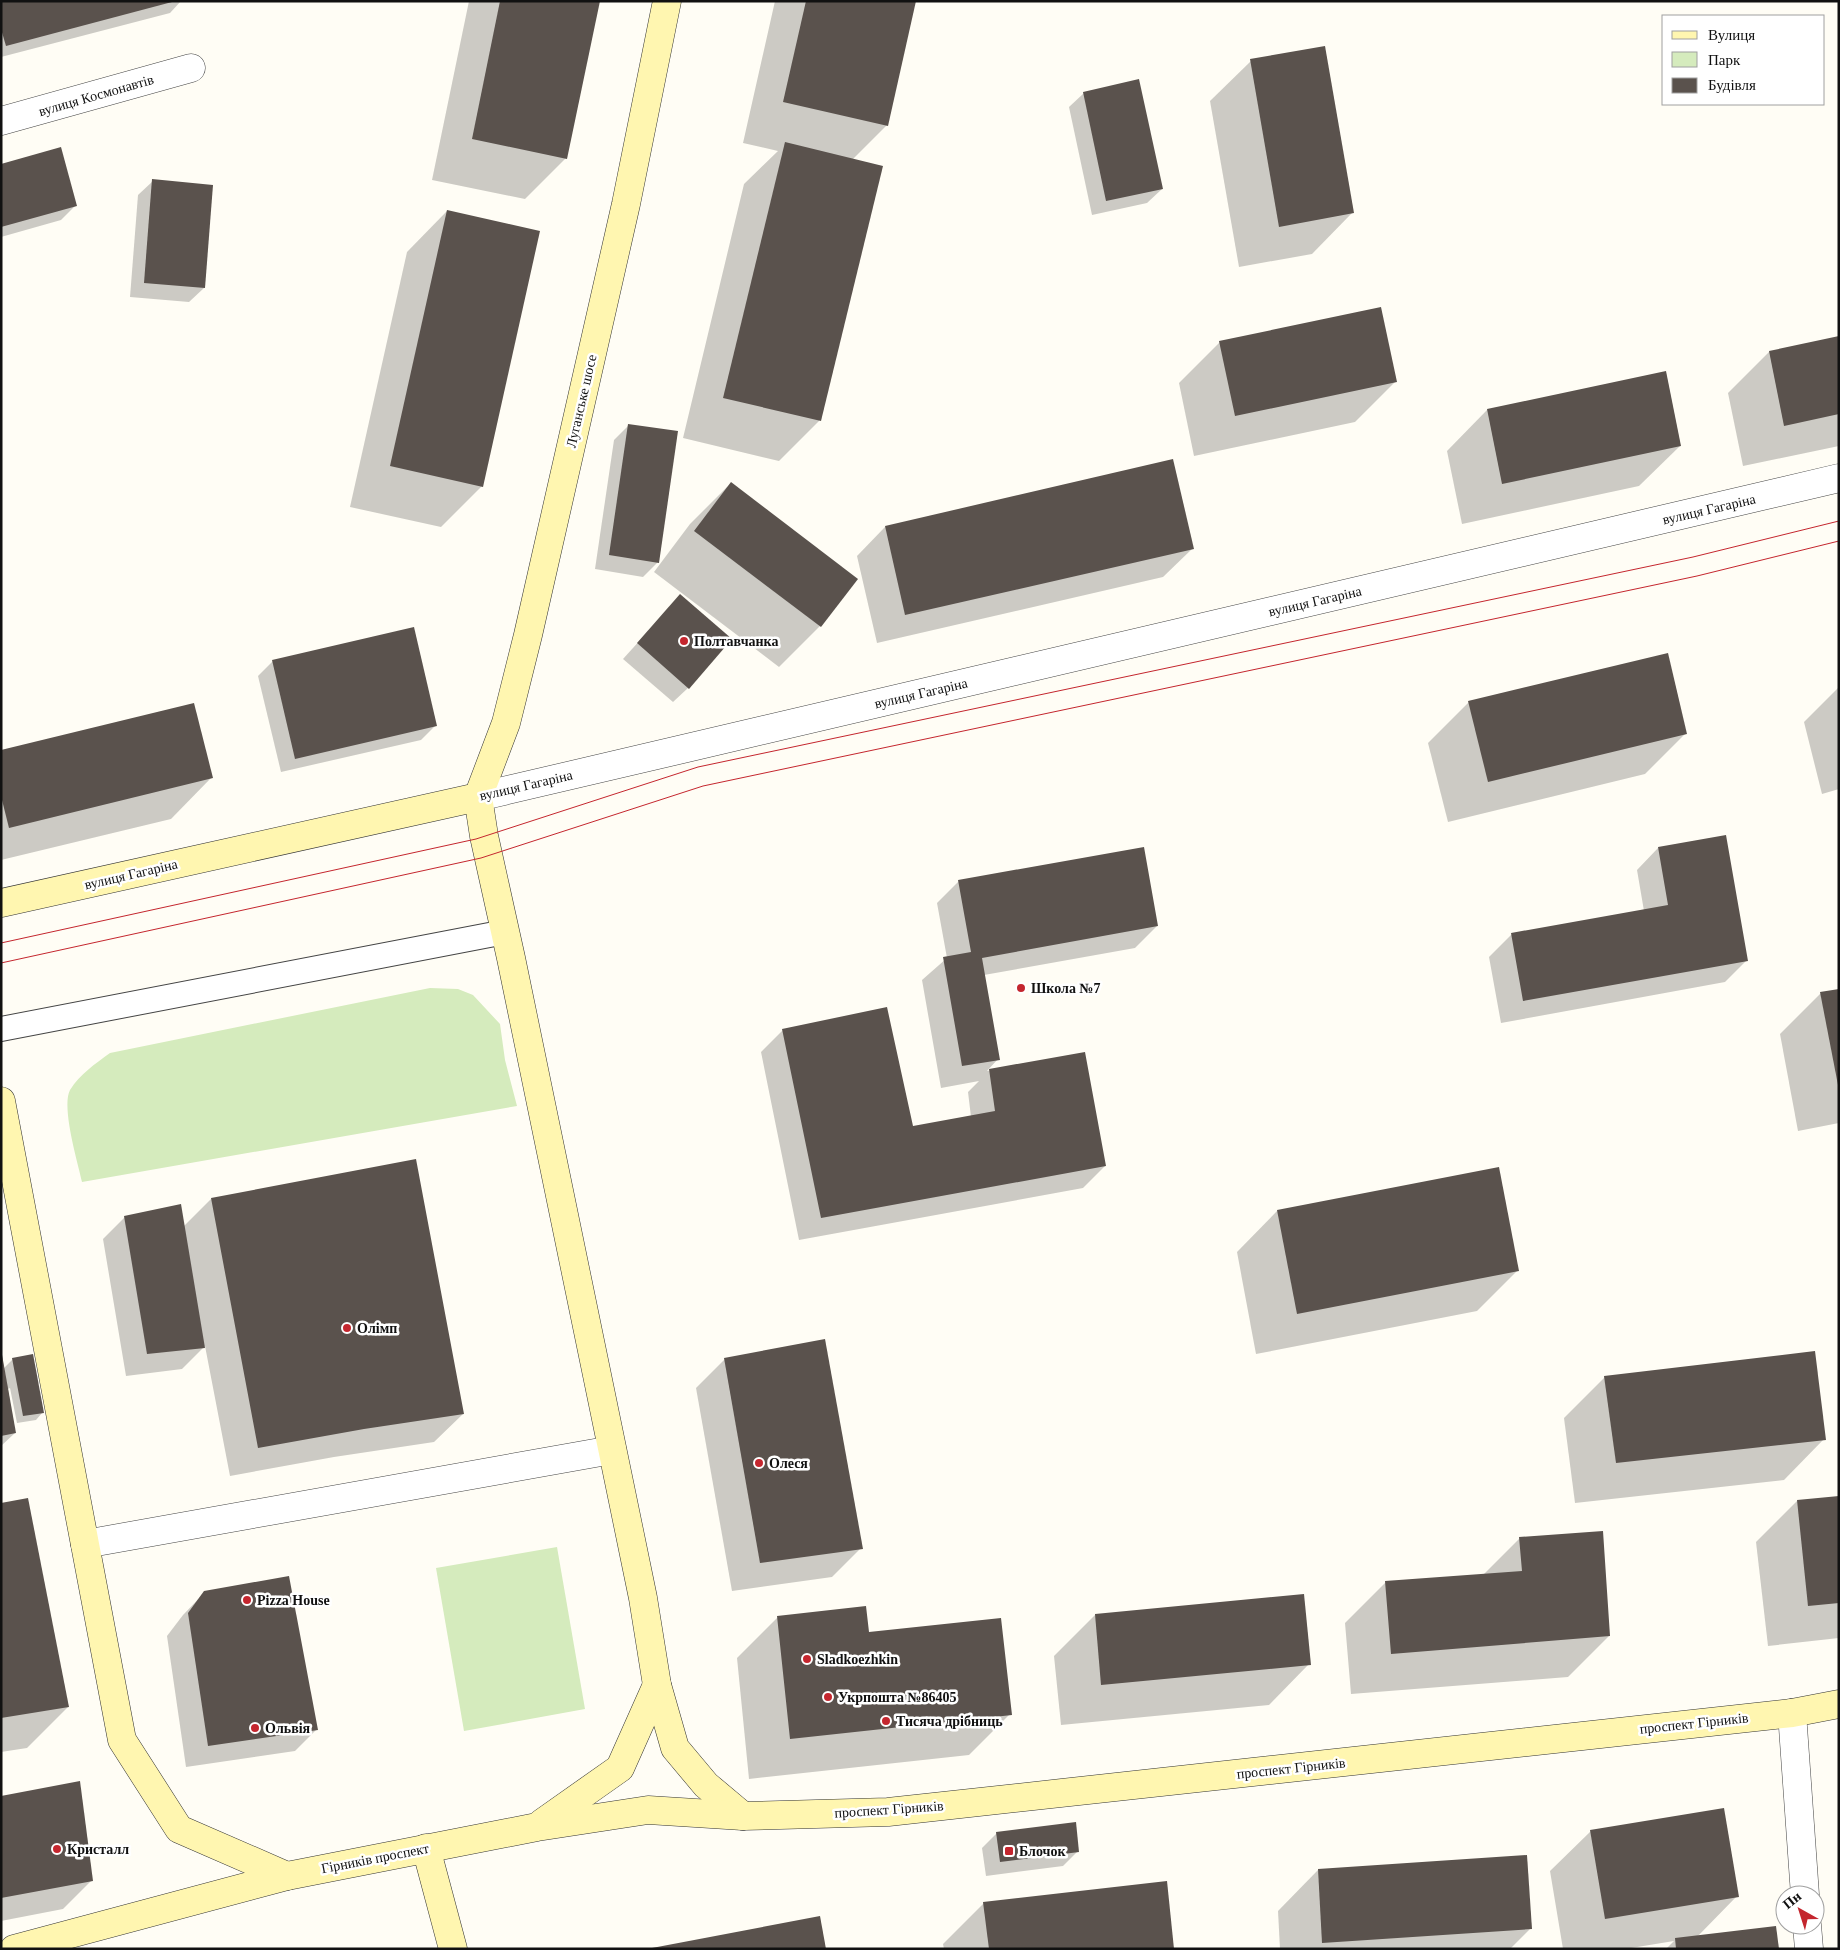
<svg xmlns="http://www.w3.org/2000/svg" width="1840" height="1950" font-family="Georgia,serif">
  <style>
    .green { fill: #d5ebbd }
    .shadow { fill: #0003 }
    .building { fill: #5a524d }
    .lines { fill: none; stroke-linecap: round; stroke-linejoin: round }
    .lane-casing { stroke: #444; stroke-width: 26 }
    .street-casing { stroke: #444; stroke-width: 29 }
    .secondary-casing { stroke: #333; stroke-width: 29 }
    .lane { stroke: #fff; stroke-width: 24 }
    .street { stroke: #fff; stroke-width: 28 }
    .secondary { stroke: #fff6b0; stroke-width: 28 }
    .tram { stroke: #c4262e; stroke-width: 1 }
    .poi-dot { fill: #c4262e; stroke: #fff; stroke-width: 2 }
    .labels { text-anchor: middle; stroke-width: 5; stroke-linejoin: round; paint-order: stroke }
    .street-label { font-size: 14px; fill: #111; stroke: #fff }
    .poi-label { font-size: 14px; font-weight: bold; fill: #111; stroke: #fff; text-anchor: start }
  </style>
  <rect width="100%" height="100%" fill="#fffdf5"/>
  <g class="green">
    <path d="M 430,988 L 458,989 L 473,995 L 500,1024 L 505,1060 L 517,1106 L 82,1182 C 78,1163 61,1107 70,1090 C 80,1074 95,1064 110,1053 Z"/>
    <polygon points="557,1547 585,1709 464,1731 436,1568"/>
  </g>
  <g class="shadow">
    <polygon points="1,1 181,1 170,13 1,57"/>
    <polygon points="469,1 599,1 566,158 525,199 432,180"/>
    <polygon points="775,1 915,1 887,125 852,160 819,421 779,461 683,438 744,184 778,151 743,143"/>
    <polygon points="1251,61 1352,213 1312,254 1239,267 1210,101"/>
    <polygon points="1084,93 1162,189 1147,203 1092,215 1069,107"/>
    <polygon points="1,165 76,205 61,220 1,237"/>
    <polygon points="153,181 204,288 189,302 130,297 138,195"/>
    <polygon points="447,211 482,486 441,527 350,507 407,252"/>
    <polygon points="1839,338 1839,446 1743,466 1728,393 1769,352"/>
    <polygon points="1220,342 1395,382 1355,422 1194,456 1179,383"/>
    <polygon points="1487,410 1680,446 1639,486 1462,524 1447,451"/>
    <polygon points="629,425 658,562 643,577 595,569 614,440"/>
    <polygon points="731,483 856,579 820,626 779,667 654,572 690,524"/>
    <polygon points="885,527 1192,549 1163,577 877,643 857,556"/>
    <polygon points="680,596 688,688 673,702 623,659"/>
    <polygon points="273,661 435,726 421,740 281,772 258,676"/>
    <polygon points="1839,687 1839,789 1822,794 1804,722"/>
    <polygon points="1469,702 1686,733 1645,774 1448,822 1428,743"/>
    <polygon points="1,752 211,778 171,819 1,860"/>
    <polygon points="1658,848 1747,960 1725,982 1501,1023 1489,957 1511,935 1644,911 1637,870"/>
    <polygon points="959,881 1157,926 1135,948 984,975 998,1059 987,1071 1084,1053 1105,1166 1083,1188 799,1240 761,1052 783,1030 912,1128 971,1117 968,1092 979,1081 941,1088 922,980 947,958 937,903"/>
    <polygon points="1839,990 1839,1123 1798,1131 1780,1034 1820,994"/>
    <polygon points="211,1199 463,1414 434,1442 334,1457 230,1476 205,1346 182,1369 126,1376 103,1239 125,1217 183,1227"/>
    <polygon points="1277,1211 1518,1270 1477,1311 1256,1354 1237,1252"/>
    <polygon points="1,1351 4,1368 13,1359 42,1413 36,1420 17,1423 10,1388 8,1389 15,1433 1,1446"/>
    <polygon points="725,1359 861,1548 832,1577 732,1591 696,1388"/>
    <polygon points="1605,1377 1824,1439 1784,1480 1575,1503 1564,1418"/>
    <polygon points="1839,1497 1839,1638 1768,1646 1756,1542 1797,1501"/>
    <polygon points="1,1504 68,1707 27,1748 1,1752"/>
    <polygon points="1520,1538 1609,1636 1568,1677 1351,1694 1345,1623 1386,1582 1483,1575"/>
    <polygon points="205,1592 317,1729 295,1751 186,1767 167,1636 183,1615"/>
    <polygon points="1095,1615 1309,1664 1269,1705 1061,1725 1054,1656"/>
    <polygon points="777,1618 868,1634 1010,1714 969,1755 749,1779 737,1658"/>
    <polygon points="1,1798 92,1880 63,1909 1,1921"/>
    <polygon points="1591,1831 1737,1896 1697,1937 1778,1949 1666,1949 1674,1941 1625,1949 1563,1949 1550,1871"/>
    <polygon points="997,1833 1078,1851 1063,1866 986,1876 982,1848"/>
    <polygon points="1318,1870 1530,1929 1510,1949 1280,1949 1278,1911"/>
    <polygon points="984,1903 1173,1949 944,1949 943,1944"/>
  </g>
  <g class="building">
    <polygon points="1,1 172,1 172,2 6,46 1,29"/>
    <polygon points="500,1 600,1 567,159 472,139"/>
    <polygon points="806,1 916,1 888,126 783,102"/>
    <polygon points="1325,46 1354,213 1279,227 1250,59"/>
    <polygon points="1139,79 1163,189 1106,201 1083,92"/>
    <polygon points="785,142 883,166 821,421 723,398"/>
    <polygon points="61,147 77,206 1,227 1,164"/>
    <polygon points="152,179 213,185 205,288 144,283"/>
    <polygon points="447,210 540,231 483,487 390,466"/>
    <polygon points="1381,307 1397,382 1235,416 1219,341"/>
    <polygon points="1839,336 1839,414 1784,426 1769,351"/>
    <polygon points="1666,371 1681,446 1502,484 1487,409"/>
    <polygon points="628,424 678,431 659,563 609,555"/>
    <polygon points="1173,459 1194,549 905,615 885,526"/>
    <polygon points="731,482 858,579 821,627 694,531"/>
    <polygon points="680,594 732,639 689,689 637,643"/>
    <polygon points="414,627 437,726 295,759 272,660"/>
    <polygon points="1668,653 1687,734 1488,782 1468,701"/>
    <polygon points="194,703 213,778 9,828 1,796 1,750"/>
    <polygon points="1726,835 1748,961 1523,1001 1511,933 1668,905 1658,847"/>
    <polygon points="1144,847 1158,926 982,958 1000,1060 962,1066 943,957 971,952 958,880"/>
    <polygon points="1839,989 1839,1085 1838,1085 1820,992"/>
    <polygon points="887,1007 913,1126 995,1111 989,1069 1085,1052 1106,1166 821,1218 782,1029"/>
    <polygon points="416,1159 464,1414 364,1429 258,1448 211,1198"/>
    <polygon points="1499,1167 1519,1271 1297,1314 1277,1210"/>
    <polygon points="181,1204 205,1348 147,1354 124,1216"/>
    <polygon points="825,1339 863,1549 760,1563 724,1358"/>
    <polygon points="1,1349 16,1433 1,1436"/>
    <polygon points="1815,1351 1826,1440 1616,1463 1604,1376"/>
    <polygon points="33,1354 44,1413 23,1416 12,1358"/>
    <polygon points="1839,1496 1839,1603 1808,1606 1797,1500"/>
    <polygon points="28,1498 69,1707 1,1718 1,1503"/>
    <polygon points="1603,1531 1610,1636 1391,1654 1385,1581 1522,1571 1519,1537"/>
    <polygon points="289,1576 318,1730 208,1746 188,1613 204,1591"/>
    <polygon points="1304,1594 1311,1665 1101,1685 1095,1614"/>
    <polygon points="866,1606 869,1632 1001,1618 1012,1715 790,1739 777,1616"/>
    <polygon points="80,1781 93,1881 1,1898 1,1796"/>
    <polygon points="1724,1808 1739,1897 1605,1919 1590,1830"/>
    <polygon points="1076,1822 1079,1852 1000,1862 996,1832"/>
    <polygon points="1527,1855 1532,1929 1322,1943 1318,1869"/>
    <polygon points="1167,1881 1174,1949 989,1949 983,1902"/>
    <polygon points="820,1916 826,1949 652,1949 652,1948"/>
    <polygon points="1776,1926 1779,1949 1676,1949 1675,1938"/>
  </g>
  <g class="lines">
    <g class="lane-casing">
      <polyline id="lane" points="1,1029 505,932"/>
    </g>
    <g class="street-casing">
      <g id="street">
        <polyline points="1,121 191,68"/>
        <polyline points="478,797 1839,478"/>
        <polyline points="85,1544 612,1450"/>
        <polyline points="1792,1713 1805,1895"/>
        <polyline points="1807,1925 1809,1949"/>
      </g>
    </g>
    <g class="secondary-casing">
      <g id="secondary">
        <polyline points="667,1 626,204 528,635 506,723 478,797 484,836 511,958 643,1598 657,1685 675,1748 706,1785 743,1816"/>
        <polyline points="1,903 478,797"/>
        <polyline points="1,1101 122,1740 179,1829 287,1876"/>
        <polyline points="542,1823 620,1768 657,1685"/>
        <polyline points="426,1848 453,1949"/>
        <polyline points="14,1949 287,1876 537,1827 648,1810 743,1816 888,1812 1792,1713 1839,1704"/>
      </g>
    </g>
    <use href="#lane" class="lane"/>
    <use href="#street" class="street"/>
    <use href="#secondary" class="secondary"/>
    <g class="tram">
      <polyline points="1,943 476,839 698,767 1693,557 1839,521"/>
      <polyline points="1,963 481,858 703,786 1697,576 1839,541"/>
    </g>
  </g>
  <g class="poi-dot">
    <circle cx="684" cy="641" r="5"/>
    <circle cx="1021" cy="988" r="5"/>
    <circle cx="347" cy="1328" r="5"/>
    <circle cx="759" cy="1463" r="5"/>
    <circle cx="247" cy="1600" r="5"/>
    <circle cx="807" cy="1659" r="5"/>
    <circle cx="828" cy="1697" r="5"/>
    <circle cx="886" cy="1721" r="5"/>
    <circle cx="255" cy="1728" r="5"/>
    <circle cx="57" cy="1849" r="5"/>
    <rect x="1004" y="1846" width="10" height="10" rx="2.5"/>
  </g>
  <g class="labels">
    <g class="street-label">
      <text transform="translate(96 95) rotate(-16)" y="5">вулиця Космонавтів</text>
      <text transform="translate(581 401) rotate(-77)" y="5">Луганське шосе</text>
      <text transform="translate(1709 509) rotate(-13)" y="5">вулиця Гагаріна</text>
      <text transform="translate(1315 601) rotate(-13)" y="5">вулиця Гагаріна</text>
      <text transform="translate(921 693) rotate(-13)" y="5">вулиця Гагаріна</text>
      <text transform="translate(526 785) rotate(-13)" y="5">вулиця Гагаріна</text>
      <text transform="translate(131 874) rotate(-13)" y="5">вулиця Гагаріна</text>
      <text transform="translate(1694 1723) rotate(-6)" y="5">проспект Гірників</text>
      <text transform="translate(1291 1768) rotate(-6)" y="5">проспект Гірників</text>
      <text transform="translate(889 1809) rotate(-4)" y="5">проспект Гірників</text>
      <text transform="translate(375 1858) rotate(-11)" y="5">Гірників проспект</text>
    </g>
    <g class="poi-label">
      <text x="694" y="646">Полтавчанка</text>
      <text x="1031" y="993">Школа №7</text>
      <text x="357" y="1333">Олімп</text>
      <text x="769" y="1468">Олеся</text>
      <text x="257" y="1605">Pizza House</text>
      <text x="817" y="1664">Sladkoezhkin</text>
      <text x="838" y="1702">Укрпошта №86405</text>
      <text x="896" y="1726">Тисяча дрібниць</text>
      <text x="265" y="1733">Ольвія</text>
      <text x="67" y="1854">Кристалл</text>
      <text x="1019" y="1856">Блочок</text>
    </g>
  </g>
  <rect width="1840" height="1950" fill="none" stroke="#111111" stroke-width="5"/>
  <rect x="1662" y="15" width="162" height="90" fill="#ffffff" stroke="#a0a0a0"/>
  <rect x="1672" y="31" width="25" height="8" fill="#fff6b0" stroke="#a0a0a0"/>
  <text x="1708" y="40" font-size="15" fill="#111111">Вулиця</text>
  <rect x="1672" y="52" width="25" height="15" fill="#d5ebbd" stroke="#a0a0a0"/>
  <text x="1708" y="65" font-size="15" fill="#111111">Парк</text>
  <rect x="1672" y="78" width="25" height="15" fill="#5a524d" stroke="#a0a0a0"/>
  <text x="1708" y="90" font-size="15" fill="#111111">Будівля</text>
  <g transform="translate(1800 1910) rotate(321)"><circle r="24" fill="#ffffff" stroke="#a0a0a0"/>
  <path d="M0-4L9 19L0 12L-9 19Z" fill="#c4262e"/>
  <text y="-8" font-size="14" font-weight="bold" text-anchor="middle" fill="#111111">Пн</text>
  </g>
</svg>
